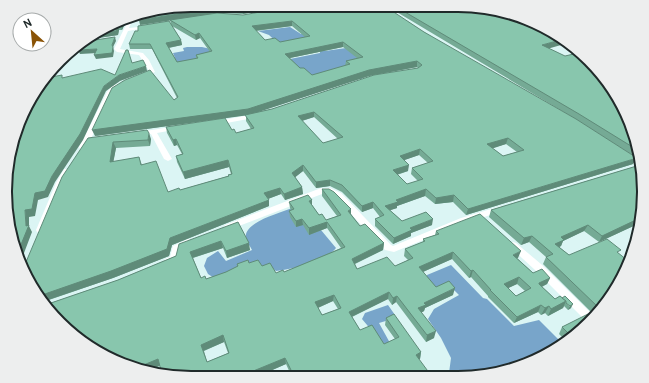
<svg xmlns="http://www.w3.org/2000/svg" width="649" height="383" font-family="Overpass,sans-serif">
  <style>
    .water { fill: #78a5ca }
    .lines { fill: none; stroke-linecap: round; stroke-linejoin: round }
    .minor { fill: #fff; fill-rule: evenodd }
    .wall { fill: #75aa95; fill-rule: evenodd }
    .shaded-wall { fill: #5f8b79 }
    .building { fill: #88c6ad; stroke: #5f8b79; fill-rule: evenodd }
    .rim { fill: none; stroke: #202a2a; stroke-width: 2 }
  </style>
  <rect width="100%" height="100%" fill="#dbf5f4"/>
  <g class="water">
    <polygon points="290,27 301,34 311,32 315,34 281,46 269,35 258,31"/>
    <polygon points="320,46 325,51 353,47 362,53 362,79 314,79 299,69 290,59 320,53"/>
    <polygon points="187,47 202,47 215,50 185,66 168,60 175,58 173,53 184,51 183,48"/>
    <path d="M 292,208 L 316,224 L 336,248 C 325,262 293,269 276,271 L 272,268 L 264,268 L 260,264 L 214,278 L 208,274 L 204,266 L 207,258 L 218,251 L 226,261 L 252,250 C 250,246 247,242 246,239 C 242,222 281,213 292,208 Z"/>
    <polygon points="451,265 483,298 487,299 514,326 539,320 560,341 539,354 541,356 470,378 453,378 449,373 451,358 441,338 428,319 434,309 459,295 449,285 434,290 427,279 427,275"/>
    <polygon points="388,305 395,315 389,320 379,323 390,343 383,344 362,319 365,313"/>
  </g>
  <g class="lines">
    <g class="minor">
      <polygon points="135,14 129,28 149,26 151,27 128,31 120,49 143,53 149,60 155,72 142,78 139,76 140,75 149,71 139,55 117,52 114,49 131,15"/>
      <polygon points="126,80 128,81 128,83 116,88 113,92 87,147 86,149 80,149 79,147 107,92 112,86"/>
      <polygon points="256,114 259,116 258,117 216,125 213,123 216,121"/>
      <polygon points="177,126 179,127 179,129 157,133 172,159 168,161 164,159 151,134 139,136 136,134 139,132"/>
      <polygon points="625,153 631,153 640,161 640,166 637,166 625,157 624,155"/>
      <polygon points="64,169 70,169 71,171 64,183 44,230 43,232 37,232 36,230 56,183"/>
      <polygon points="321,188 330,188 341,193 391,245 393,246 461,218 501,206 505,209 504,211 467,222 394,252 385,250 335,197 329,194 322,194 231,229 225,229 224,227 225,225"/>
      <polygon points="188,239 191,240 193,242 191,244 180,250 177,261 168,266 165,265 163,262 165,259 170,257 173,246"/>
      <polygon points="513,242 516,243 541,264 592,314 586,320 584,319 535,270 510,247 508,245 510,243"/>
    </g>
  </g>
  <g class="wall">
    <polygon points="192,5 297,5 243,14 218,13 140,25"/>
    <polygon points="306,5 344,5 330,8"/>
    <polygon points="385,5 470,5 548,48 613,88 640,155 640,160 577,120"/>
    <path d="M 217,13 L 424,32 L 633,164 L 466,215 L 453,202 L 435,204 L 425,196 L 397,206 L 397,208 L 390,210 L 402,221 L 432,225 L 411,233 L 411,236 L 393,244 L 375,226 L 375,219 L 380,217 L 373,208 L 362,212 L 342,192 L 330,186 L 316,188 L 303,171 L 295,177 L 302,187 L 303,194 L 285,200 L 281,194 L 268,199 L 269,206 L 172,245 L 169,256 L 113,278 L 43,302 L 45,305 L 118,280 L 176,256 L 238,222 L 250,250 L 227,258 L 223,248 L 193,258 L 201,278 L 206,279 L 226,272 L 237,267 L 237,264 L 249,263 L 262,266 L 276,273 L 284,272 L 341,248 L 327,228 L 309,235 L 303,225 L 296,227 L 290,217 L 289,211 L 291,210 L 290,208 L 289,202 L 312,205 L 319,215 L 326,220 L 337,216 L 322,196 L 322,189 L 351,214 L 360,226 L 384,243 L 383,250 L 355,264 L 357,269 L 395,266 L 408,260 L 404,256 L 405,249 L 423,242 L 423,239 L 435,235 L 436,231 L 518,258 L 517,258 L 533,273 L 550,278 L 547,284 L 542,287 L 555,299 L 560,296 L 571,308 L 568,310 L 564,306 L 563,308 L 548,316 L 545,313 L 541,315 L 538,312 L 514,323 L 488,297 L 488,296 L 471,277 L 469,278 L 452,259 L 423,272 L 436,287 L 453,295 L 425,308 L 424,311 L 421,313 L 434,338 L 426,342 L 396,302 L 392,305 L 388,299 L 352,317 L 360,330 L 384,344 L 395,339 L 385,325 L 386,318 L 421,352 L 420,359 L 290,373 L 286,364 L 254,378 L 179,378 L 160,366 L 147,371 L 88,346 L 44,305 L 26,262 L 88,138 L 151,139 L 150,146 L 116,148 L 113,162 L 139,157 L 142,165 L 168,192 L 180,190 L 228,176 L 228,175 L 231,174 L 229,167 L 185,179 L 177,162 L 176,156 L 182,154 L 177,145 L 174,146 L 167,133 L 166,127 L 232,130 L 236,133 L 251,129 L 246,121 L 246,115 L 95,136 L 177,98 L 152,49 L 130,49 L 129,44 L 138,31 L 171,24 L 170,20 ZM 172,26 L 196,40 L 200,38 L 210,52 L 196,55 L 196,59 L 177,62 L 169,48 L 182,45 L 181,40 ZM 292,26 L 305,37 L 280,42 L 265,40 L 256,31 ZM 343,47 L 357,58 L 346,61 L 345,66 L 312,75 L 300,68 L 290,58 ZM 417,67 L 418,68 L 272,109 L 253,113 L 369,76 ZM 314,117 L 338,139 L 323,143 L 302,121 ZM 506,144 L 517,152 L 503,156 L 492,148 ZM 419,155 L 428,163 L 412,168 L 411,174 L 418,181 L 407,184 L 397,175 L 408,171 L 404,160 ZM 517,284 L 525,291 L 516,296 L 508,288 ZM 333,301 L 338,309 L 322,315 L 318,308 ZM 224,342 L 228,353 L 207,362 L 204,351 Z"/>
    <polygon points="128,17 122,30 119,30 118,35 85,40"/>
    <polygon points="640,165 640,223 599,242 584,231 563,241 561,246 559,247 569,255 619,253 612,295 550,353 548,351 551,345 563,338 559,334 562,327 591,314 592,313 543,264 546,257 529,242 521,245 489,217 491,210"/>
  </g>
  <g class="shaded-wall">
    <polygon points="270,5 297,5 243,14 242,10"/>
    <polygon points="330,5 344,5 330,8"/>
    <polygon points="217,8 218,13 140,25 139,20"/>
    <polygon points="128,17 122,30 121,26 125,18"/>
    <polygon points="292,21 292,26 252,31 252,26"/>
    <polygon points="118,26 119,30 118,35 85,40 94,35"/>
    <polygon points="199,33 200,38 196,40 195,35"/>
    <polygon points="115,37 116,41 113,47 114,51 113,57 96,59 94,55 112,45"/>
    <polygon points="564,39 568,43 540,51 542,45"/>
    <polygon points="181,40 182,45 167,48 166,43"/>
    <polygon points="343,42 343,47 285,59 285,54"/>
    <polygon points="97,49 98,53 80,54 78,50"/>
    <polygon points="417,61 417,67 369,76 249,115 95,136 92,130 369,70"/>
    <polygon points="146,66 147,71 120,81 106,91 83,140 55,182 48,197 38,200 35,216 29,217 29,226 32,232 24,253 17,255 15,252 14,248 26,226 25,210 35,193 52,176 104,86 119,75"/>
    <polygon points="314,112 314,117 298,122 298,116"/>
    <polygon points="149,133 151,139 150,146 148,140"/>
    <polygon points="508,138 506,144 485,151 487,144"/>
    <polygon points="176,139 177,145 174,146 173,140"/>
    <polygon points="113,142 116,148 112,169 110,162"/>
    <polygon points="420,149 419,155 399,162 400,156"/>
    <polygon points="637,158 633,164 466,215 468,209"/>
    <polygon points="228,160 229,167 185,179 183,172"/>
    <polygon points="303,165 303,171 293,179 292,173"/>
    <polygon points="409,165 408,171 392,176 393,170"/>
    <polygon points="330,180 330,186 316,188 316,182"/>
    <polygon points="302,187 303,194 285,200 284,194"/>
    <polygon points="280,188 281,194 265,200 264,193"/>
    <polygon points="426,189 425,196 397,206 397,208 385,212 385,206 396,200"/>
    <polygon points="454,195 453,202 435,204 436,198"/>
    <polygon points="269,200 269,206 172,245 169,256 113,278 42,302 39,296 170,238"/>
    <polygon points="312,200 312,207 309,201"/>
    <polygon points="373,202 373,208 362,212 362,206"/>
    <polygon points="351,209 351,216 348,211"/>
    <polygon points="640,215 640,223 599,242 602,236"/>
    <polygon points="302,219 303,225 296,227 296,221"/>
    <polygon points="433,219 432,225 411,233 411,236 393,244 394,238 410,228"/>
    <polygon points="327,222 327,228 309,235 309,228"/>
    <polygon points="588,225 584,231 563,241 561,246 552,251 555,244 561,237"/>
    <polygon points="532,236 529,242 521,245 524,238"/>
    <polygon points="221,241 223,248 192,258 190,252"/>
    <polygon points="249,243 250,250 227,258 226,251"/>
    <polygon points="384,243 383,250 352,265 352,259"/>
    <polygon points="521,251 518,258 511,261 513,255"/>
    <polygon points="453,252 452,259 418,274 419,267"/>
    <polygon points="473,270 471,277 469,278 471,271"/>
    <polygon points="519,277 517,284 502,291 504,284"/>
    <polygon points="550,278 547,284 536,289 539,283"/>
    <polygon points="455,288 453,295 425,308 424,311 417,315 418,308 424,303"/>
    <polygon points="389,292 388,299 349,318 349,312"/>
    <polygon points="334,295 333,301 315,309 315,302"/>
    <polygon points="397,296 396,302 392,305 393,298"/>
    <polygon points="566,301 563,308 548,316 551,309"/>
    <polygon points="573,304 571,308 568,310 570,306"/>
    <polygon points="541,305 538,312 514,323 517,317"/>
    <polygon points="549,306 545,313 541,315 545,308"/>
    <polygon points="436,331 434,338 426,342 427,335"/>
    <polygon points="223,335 224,342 203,351 201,345"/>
    <polygon points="421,352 420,359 415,361 416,355"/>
    <polygon points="285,358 286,364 254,378 246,378 246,374"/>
    <polygon points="158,359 161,365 147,371 134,369"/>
  </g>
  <g class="building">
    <polygon points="192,5 270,5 242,10 217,8 139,20 139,14"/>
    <path d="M 300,5 L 330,9 L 346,5 L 383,5 L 424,32 L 576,119 L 637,158 L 468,209 L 454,195 L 436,198 L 426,189 L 396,200 L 398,202 L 385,206 L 402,221 L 426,212 L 433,219 L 410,228 L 412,230 L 394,238 L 375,219 L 384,215 L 373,202 L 362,206 L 342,185 L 330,180 L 316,182 L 303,165 L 292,173 L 302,187 L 284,194 L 280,188 L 264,193 L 269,200 L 170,238 L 167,249 L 111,271 L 39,296 L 22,265 L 26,262 L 62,177 L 88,138 L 147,130 L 149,133 L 148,140 L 113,142 L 110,162 L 139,157 L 141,165 L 156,161 L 168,192 L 179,188 L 180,190 L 229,176 L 228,175 L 232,174 L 228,160 L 183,172 L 176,156 L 183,154 L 176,139 L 173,140 L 166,127 L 225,118 L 232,130 L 234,129 L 236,133 L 254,128 L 245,115 L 272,109 L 374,75 L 418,68 L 422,65 L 417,61 L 369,70 L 248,109 L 92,130 L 112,88 L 125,80 L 150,70 L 174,100 L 178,97 L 150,44 L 129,44 L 135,31 L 138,31 L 138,26 L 169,21 L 181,40 L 166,43 L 177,62 L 198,58 L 196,55 L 212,51 L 199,33 L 195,35 L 170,20 L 217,13 L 243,15 ZM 292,21 L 310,36 L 280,42 L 275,38 L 265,40 L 252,26 ZM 343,42 L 363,57 L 346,61 L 350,64 L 312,75 L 304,68 L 300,68 L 285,54 ZM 314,112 L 343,137 L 323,143 L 298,116 ZM 508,138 L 524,150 L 503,156 L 487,144 ZM 420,149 L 433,161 L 412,168 L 423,179 L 407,184 L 393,170 L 409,165 L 400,156 Z"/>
    <polygon points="393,5 470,5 518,15 561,37 564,39 542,45 565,56 578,53 613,88 639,151 579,114"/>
    <polygon points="125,18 121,26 118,26 116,31 94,35"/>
    <polygon points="115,37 112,45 113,47 112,53 94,55 97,49 78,50 82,42"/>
    <polygon points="126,50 128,50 132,63 143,60 146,66 119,75 104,86 80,134 52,176 45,191 35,193 32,209 25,210 26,226 29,225 20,247 14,248 5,192 15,132 37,88 46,78 62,75 62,78 101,69 115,75"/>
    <polygon points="640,165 640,218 602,236 588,225 561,237 564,240 555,244 569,255 607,239 621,250 617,252 627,260 612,295 555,349 551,345 570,335 562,327 588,314 591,314 598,307 546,257 553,254 532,236 524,238 491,210"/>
    <path d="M 322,189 L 329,189 L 334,192 L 351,209 L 348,211 L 360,226 L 365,224 L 384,243 L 352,259 L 357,269 L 387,257 L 395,266 L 413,258 L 405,249 L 425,241 L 423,239 L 439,234 L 436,231 L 480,214 L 521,251 L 513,255 L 533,273 L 542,269 L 550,278 L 539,283 L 539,284 L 555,299 L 560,296 L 566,301 L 551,309 L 549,306 L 545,308 L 541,305 L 517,317 L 490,290 L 491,290 L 473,270 L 471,271 L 453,252 L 419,267 L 436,287 L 449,281 L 455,288 L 424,303 L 426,305 L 418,308 L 436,331 L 427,335 L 397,296 L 393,298 L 389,292 L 349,312 L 360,330 L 372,325 L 384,344 L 399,337 L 386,318 L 394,314 L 421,352 L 416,355 L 433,378 L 279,378 L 292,372 L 285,358 L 246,374 L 247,378 L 179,378 L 168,375 L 168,374 L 165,375 L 162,374 L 158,359 L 134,369 L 131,368 L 88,346 L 86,339 L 81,340 L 44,305 L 41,299 L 45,305 L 118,280 L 176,256 L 179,244 L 238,222 L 249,243 L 226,251 L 221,241 L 190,252 L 201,278 L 205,276 L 206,279 L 226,272 L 238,266 L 237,264 L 248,260 L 249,263 L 258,260 L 262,266 L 270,263 L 276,273 L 283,270 L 284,272 L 345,247 L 327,222 L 309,228 L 302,219 L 296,221 L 289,211 L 294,209 L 289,202 L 308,195 L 312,200 L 309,201 L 319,215 L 322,214 L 326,220 L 341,215 ZM 519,277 L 531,288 L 516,296 L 504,284 ZM 334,295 L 341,308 L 322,315 L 315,302 ZM 223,335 L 229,353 L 207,362 L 201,345 Z"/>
    <polygon points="565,296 573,304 570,306 566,303 566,301 562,298"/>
  </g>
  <path d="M0 0H649V383H0ZM191 12H458A179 179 0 0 1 637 191V192A179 179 0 0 1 458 371H191A179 179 0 0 1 12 192V191A179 179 0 0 1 191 12Z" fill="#edeeee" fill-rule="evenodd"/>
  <path class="rim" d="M191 12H458A179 179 0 0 1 637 191V192A179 179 0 0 1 458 371H191A179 179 0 0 1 12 192V191A179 179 0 0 1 191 12Z"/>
  <g transform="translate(32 32) rotate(333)"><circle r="19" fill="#ffffff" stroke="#a6aaaa"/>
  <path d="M0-3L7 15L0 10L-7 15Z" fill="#8a5306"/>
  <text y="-6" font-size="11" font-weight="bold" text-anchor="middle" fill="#202a2a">N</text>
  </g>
</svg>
